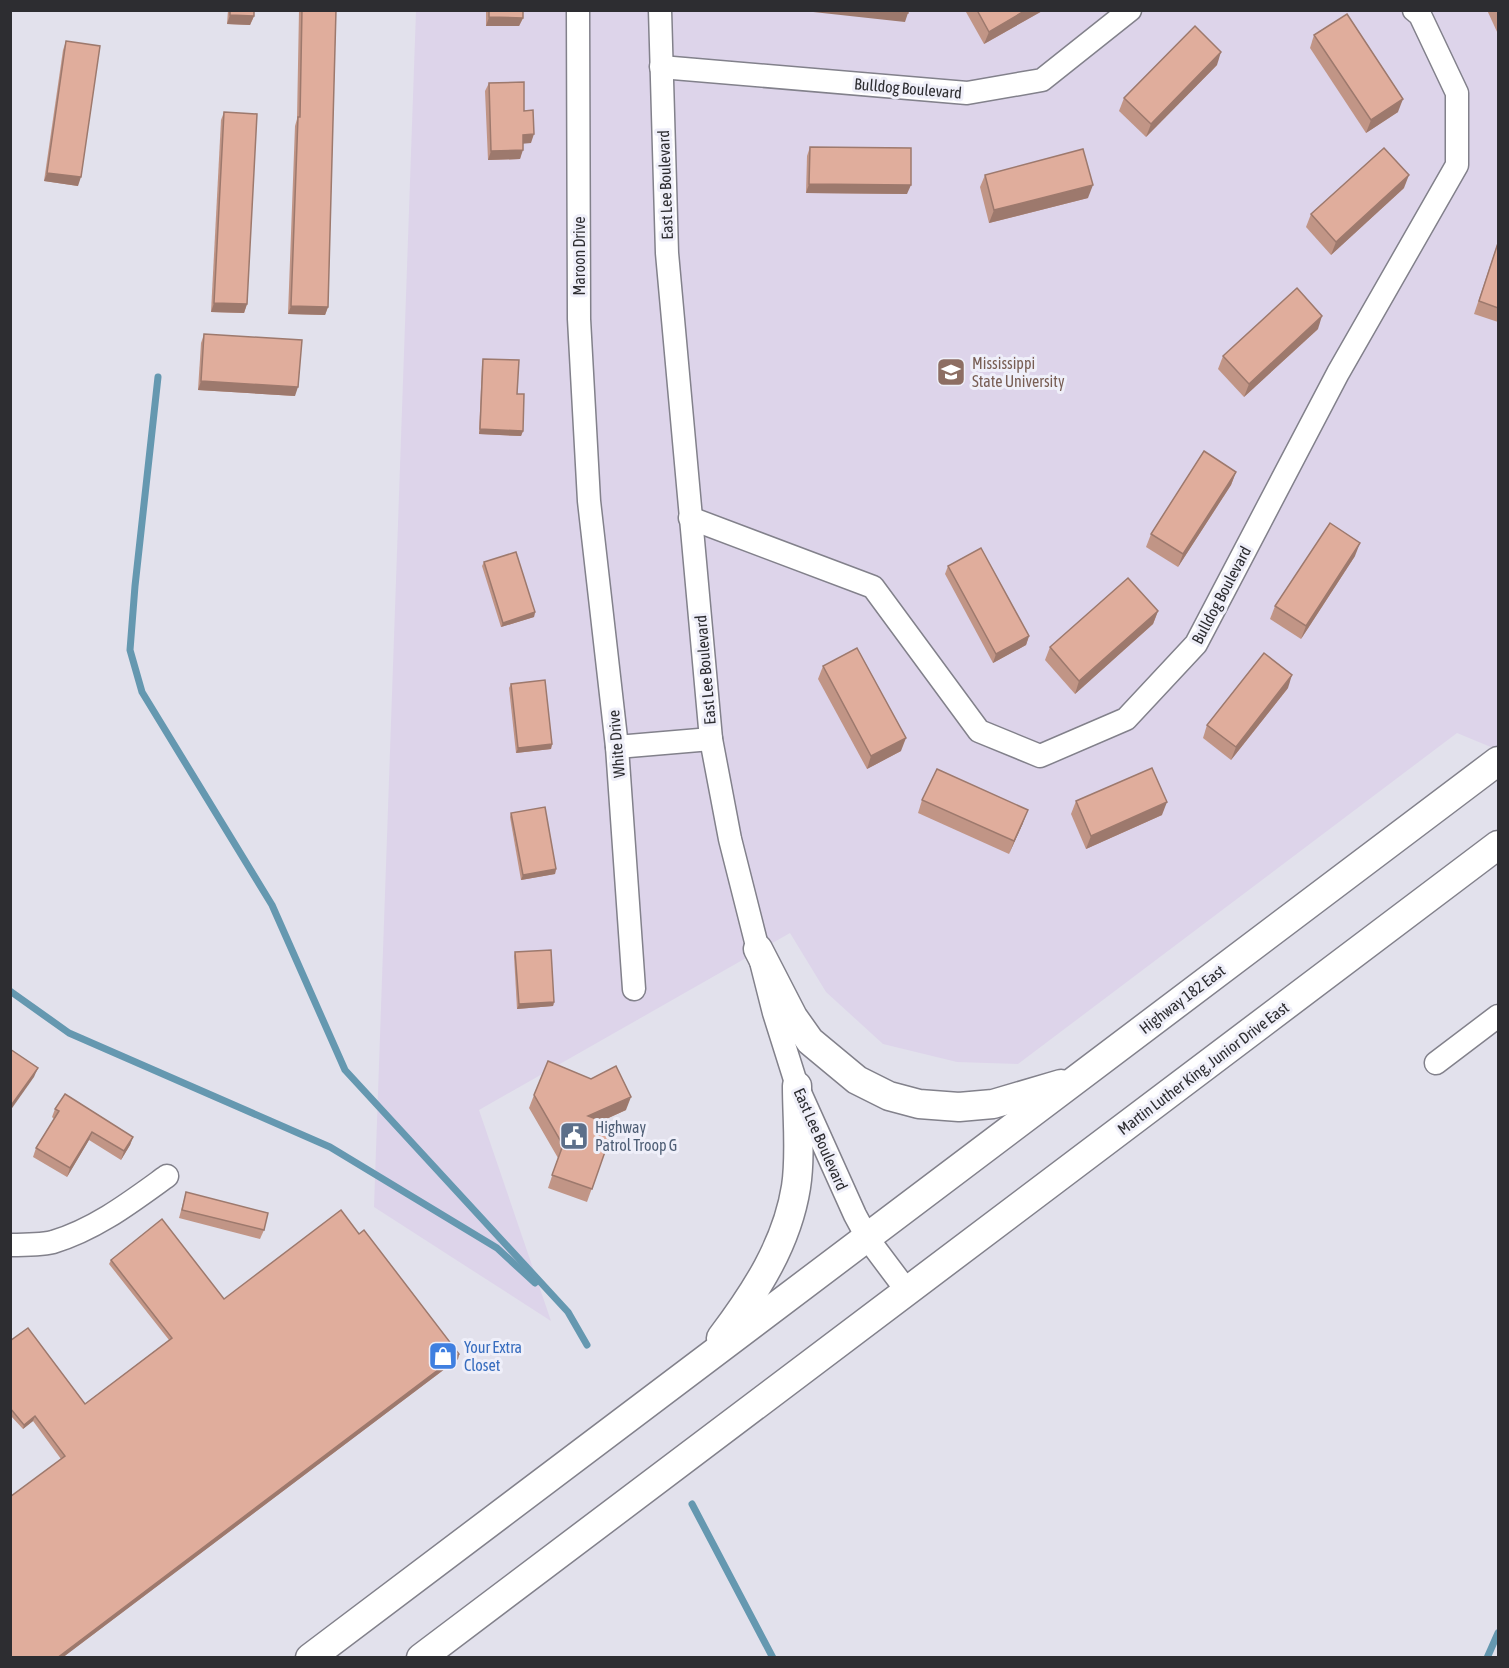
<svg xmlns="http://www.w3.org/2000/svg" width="1509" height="1668" font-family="'Asap Condensed',sans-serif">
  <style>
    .education { fill: #ddd4ea }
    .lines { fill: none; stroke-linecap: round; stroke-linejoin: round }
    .stream { stroke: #6598b0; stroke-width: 7 }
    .minor-casing { stroke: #82818b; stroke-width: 25 }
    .major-casing { stroke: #82818b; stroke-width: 31 }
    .minor { stroke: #fff; stroke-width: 22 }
    .major { stroke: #fff; stroke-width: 28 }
    .wall { fill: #c19586 }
    .shaded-wall { fill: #9d796d }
    .building { fill: #e0ad9c; stroke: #9d796d; stroke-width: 1.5 }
    .labels { text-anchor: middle; stroke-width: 6; stroke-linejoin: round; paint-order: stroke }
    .street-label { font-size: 16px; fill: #2d2d31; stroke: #efeff9 }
    .education-label { font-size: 16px; fill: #785e54; stroke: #efeff9; text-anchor: start }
    .service-label { font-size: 16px; fill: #4e5e75; stroke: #efeff9; text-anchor: start }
    .shop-label { font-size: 16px; fill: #366cbe; stroke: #efeff9; text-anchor: start }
  </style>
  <rect width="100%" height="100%" fill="#e2e1ec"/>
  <polygon class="education" points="416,11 1498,11 1498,750 1457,733 1018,1064 957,1062 883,1044 826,992 790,933 479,1110 551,1321 374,1207"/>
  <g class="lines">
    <g class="stream">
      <polyline points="158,377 135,586 130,650 142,692 272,905 345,1070 568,1312 587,1345"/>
      <polyline points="10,991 69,1033 330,1147 497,1248 535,1283"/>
      <polyline points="692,1504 773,1658"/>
      <polyline points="1487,1658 1498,1633"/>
    </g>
    <g class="minor-casing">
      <g id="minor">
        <polyline points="578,10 579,319 589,501 617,747 634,989"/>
        <polyline points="660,10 667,253 711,739 730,839 774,1013 797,1086 855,1215 868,1239 907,1291"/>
        <polyline points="661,67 967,93 1042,80 1130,10"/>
        <polyline points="690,518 873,587 979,731 1040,756 1126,719 1196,644 1338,373 1457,165 1457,93 1420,15 1414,10"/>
        <polyline points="617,747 711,739"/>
        <polyline points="1436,1063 1498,1016"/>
        <path d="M 10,1245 C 24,1245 40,1245 53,1242 C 96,1229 131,1202 167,1176"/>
      </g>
    </g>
    <g class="major-casing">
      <g id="major">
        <polyline points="758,949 793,1017 810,1041 857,1080 889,1096 919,1104 959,1107 993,1104 1061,1084"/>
        <path d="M 721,1338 C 755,1293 787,1244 796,1187 C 801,1155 797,1119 797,1086"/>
        <polyline points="310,1658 1498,761"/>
        <polyline points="421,1658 1498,845"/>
      </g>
    </g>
    <use href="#minor" class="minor"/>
    <use href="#major" class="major"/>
  </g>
  <g class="wall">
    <polygon points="228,10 254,10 254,16 250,25 227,24"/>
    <polygon points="299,10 336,10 328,307 325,315 288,314 295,126 297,119"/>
    <polygon points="486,10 523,10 523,18 519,26 486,26"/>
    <polygon points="967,10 1044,10 984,44 966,12"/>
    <polygon points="1487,10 1498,10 1498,34"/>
    <polygon points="1314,35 1398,112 1366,133 1310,48"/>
    <polygon points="66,41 78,186 44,181 63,50"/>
    <polygon points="1217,65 1146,137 1119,111 1124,98"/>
    <polygon points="489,83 524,111 531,143 523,143 520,159 488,160 485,91"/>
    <polygon points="224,112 247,304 244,313 211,312 221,120"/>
    <polygon points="810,147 907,194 806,193 807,156"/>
    <polygon points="985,175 1088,198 989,223 980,187"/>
    <polygon points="1404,188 1331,255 1306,227 1311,214"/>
    <polygon points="1498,242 1498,322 1474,314"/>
    <polygon points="1318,329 1244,397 1218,369 1223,356"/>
    <polygon points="204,334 295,396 198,390 201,343"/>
    <polygon points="483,359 517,394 523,431 521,436 479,434 482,363"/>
    <polygon points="1236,472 1231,485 1178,567 1146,547 1151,534"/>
    <polygon points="1355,556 1301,639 1270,619 1275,606"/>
    <polygon points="484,562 535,612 534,617 501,627 482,566"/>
    <polygon points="948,566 1029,636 1026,645 993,663 945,574"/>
    <polygon points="1158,611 1153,624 1075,694 1045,660 1050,647"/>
    <polygon points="823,666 901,751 867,769 818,679"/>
    <polygon points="511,684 552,744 551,749 516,753 509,688"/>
    <polygon points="1288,688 1231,760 1203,738 1207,725"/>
    <polygon points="922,800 1023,823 1009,854 918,813"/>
    <polygon points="1076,801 1162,815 1086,849 1071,814"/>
    <polygon points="511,813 556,869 555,874 521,880 510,817"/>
    <polygon points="515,952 554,1002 553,1006 517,1009 514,956"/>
    <polygon points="534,1095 626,1110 602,1121 614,1126 587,1202 548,1188 558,1158 529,1108"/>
    <polygon points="55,1109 133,1137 130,1145 121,1160 89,1140 67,1177 33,1157 36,1148 54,1119 52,1117"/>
    <polygon points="186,1192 264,1230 260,1239 179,1218"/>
    <polygon points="359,1234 459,1354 458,1359 62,1658 10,1658 61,1459 33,1421 23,1429 10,1415 10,1341 85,1404 169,1340 109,1264 111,1260 224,1299"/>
  </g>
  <g class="shaded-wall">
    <polygon points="883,10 908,13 905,22 804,11"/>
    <polygon points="1026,10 1044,10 984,44 989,32"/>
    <polygon points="230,15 254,16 250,25 227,24"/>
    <polygon points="489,17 523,18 519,26 486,26"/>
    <polygon points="1221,52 1217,65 1146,137 1151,124"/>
    <polygon points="1403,99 1398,112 1366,133 1371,120"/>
    <polygon points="534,134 531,143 520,144 523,135"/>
    <polygon points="523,150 520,159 488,160 491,151"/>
    <polygon points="47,173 81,177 78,186 44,181"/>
    <polygon points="1409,175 1404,188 1331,255 1336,242"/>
    <polygon points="809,184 911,185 907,194 806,193"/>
    <polygon points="1093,185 1088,198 989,223 994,210"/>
    <polygon points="214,303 247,304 244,313 211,312"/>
    <polygon points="291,306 328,307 325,315 288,314"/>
    <polygon points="1322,316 1318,329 1244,397 1249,384"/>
    <polygon points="201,381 298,387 295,396 198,390"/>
    <polygon points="480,429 523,431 521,436 479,434"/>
    <polygon points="1236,472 1231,485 1178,567 1183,554"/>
    <polygon points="1360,543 1355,556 1301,639 1306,626"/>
    <polygon points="1158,611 1153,624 1075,694 1079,681"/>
    <polygon points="535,612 534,617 501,627 503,623"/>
    <polygon points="1029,636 1026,645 993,663 996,654"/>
    <polygon points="1292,675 1288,688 1231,760 1236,747"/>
    <polygon points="906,738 901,751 867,769 871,756"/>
    <polygon points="552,744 551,749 516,753 518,748"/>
    <polygon points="1167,802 1162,815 1086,849 1091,836"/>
    <polygon points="1028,810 1023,823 1009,854 1014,841"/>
    <polygon points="556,869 555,874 521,880 523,875"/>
    <polygon points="554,1002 553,1006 517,1009 519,1004"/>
    <polygon points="38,1068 34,1077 10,1111 10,1107"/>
    <polygon points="631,1097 626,1110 584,1129 588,1116"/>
    <polygon points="92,1132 89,1140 67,1177 70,1168"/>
    <polygon points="133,1137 130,1145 121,1160 124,1151"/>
    <polygon points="459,1354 458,1359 62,1658 57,1658"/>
    <polygon points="35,1416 33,1421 23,1429 24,1425"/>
  </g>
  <g class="building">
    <polygon points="230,10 254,10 254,16 230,15"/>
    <polygon points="302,10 336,10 328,307 291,306 298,117 300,117"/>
    <polygon points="489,10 523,10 523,18 489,17"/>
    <polygon points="883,10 908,10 908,13"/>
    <polygon points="977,10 1026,10 989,32"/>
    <polygon points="1347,14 1403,99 1371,120 1314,35"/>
    <polygon points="1195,26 1221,52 1151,124 1124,98"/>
    <polygon points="66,41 100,46 81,177 47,173"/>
    <polygon points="524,82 524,111 533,110 534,134 523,135 523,150 491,151 489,83"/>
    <polygon points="224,112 257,114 247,304 214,303"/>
    <polygon points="810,147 911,148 911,185 809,184"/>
    <polygon points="1384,148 1409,175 1336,242 1311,214"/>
    <polygon points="1083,149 1093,185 994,210 985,175"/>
    <polygon points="1498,243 1498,308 1479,301"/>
    <polygon points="1297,288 1322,316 1249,384 1223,356"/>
    <polygon points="204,334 302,340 298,387 201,381"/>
    <polygon points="483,359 519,360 517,394 524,394 523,431 480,429"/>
    <polygon points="1204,451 1236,472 1183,554 1151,534"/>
    <polygon points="1330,523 1360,543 1306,626 1275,606"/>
    <polygon points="981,548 1029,636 996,654 948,566"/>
    <polygon points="516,552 535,612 503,623 484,562"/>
    <polygon points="1128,578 1158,611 1079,681 1050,647"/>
    <polygon points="857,648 906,738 871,756 823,666"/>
    <polygon points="1264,653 1292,675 1236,747 1207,725"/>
    <polygon points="545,680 552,744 518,748 511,684"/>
    <polygon points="1152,768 1167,802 1091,836 1076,801"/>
    <polygon points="937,769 1028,810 1014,841 922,800"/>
    <polygon points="545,807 556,869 523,875 511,813"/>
    <polygon points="551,950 554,1002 519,1004 515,952"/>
    <polygon points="10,1049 38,1068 10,1107"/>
    <polygon points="548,1061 591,1079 616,1066 631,1097 588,1116 614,1126 592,1189 552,1175 563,1145 534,1095"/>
    <polygon points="65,1094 133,1137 124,1151 92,1132 70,1168 36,1148 59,1111 55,1109"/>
    <polygon points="186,1192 268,1213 264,1230 182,1210"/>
    <polygon points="341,1210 359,1234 364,1230 459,1354 57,1658 10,1658 10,1497 65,1456 35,1416 24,1425 10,1408 10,1341 28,1328 85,1404 172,1338 111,1260 162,1219 224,1299"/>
  </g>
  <defs>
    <g id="university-square" transform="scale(1.5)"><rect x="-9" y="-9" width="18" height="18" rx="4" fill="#8d6e63" stroke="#efeff9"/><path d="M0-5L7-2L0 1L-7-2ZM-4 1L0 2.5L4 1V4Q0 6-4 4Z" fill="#fff"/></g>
    <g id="civic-square" transform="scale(1.5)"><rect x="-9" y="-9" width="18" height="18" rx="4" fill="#5c6f8a" stroke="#efeff9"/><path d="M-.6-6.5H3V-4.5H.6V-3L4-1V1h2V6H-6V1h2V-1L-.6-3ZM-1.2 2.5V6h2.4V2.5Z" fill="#fff"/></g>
    <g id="shop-square" transform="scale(1.5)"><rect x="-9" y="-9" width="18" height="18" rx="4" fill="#3f7fe0" stroke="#efeff9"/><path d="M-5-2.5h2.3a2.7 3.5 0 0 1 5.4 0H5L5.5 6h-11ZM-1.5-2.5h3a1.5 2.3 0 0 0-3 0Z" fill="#fff"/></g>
  </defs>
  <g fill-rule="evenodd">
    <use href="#university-square" x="951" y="372"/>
    <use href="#civic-square" x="574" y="1136"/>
    <use href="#shop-square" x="443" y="1356"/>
  </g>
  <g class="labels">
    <g class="street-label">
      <text transform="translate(908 88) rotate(5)" y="6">Bulldog Boulevard</text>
      <text transform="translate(665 185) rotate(-92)" y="6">East Lee Boulevard</text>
      <text transform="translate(579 256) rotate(-90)" y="6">Maroon Drive</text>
      <text transform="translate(1221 595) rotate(-62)" y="6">Bulldog Boulevard</text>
      <text transform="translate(705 670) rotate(-95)" y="6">East Lee Boulevard</text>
      <text transform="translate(616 744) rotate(-95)" y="6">White Drive</text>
      <text transform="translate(1182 999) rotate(-37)" y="6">Highway 182 East</text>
      <text transform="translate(1203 1068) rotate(-37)" y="6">Martin Luther King, Junior Drive East</text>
      <text transform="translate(821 1139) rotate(66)" y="6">East Lee Boulevard</text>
    </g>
    <g class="education-label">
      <text x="972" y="369">Mississippi<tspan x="972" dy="18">State University</tspan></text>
    </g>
    <g class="service-label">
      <text x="595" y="1133">Highway<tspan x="595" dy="18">Patrol Troop G</tspan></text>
    </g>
    <g class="shop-label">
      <text x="464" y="1353">Your Extra<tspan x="464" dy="18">Closet</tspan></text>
    </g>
  </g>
  <rect width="1509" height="1668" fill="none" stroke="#2d2d31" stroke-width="24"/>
</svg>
